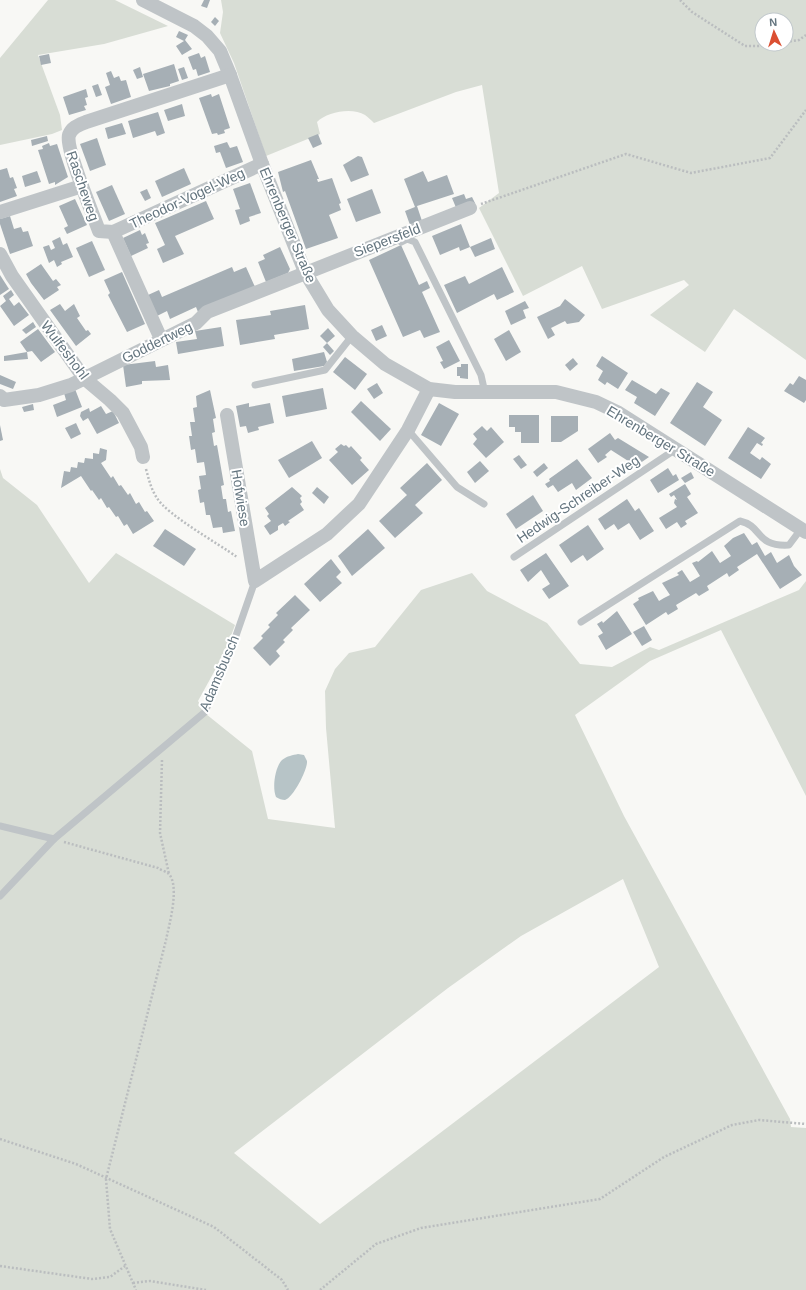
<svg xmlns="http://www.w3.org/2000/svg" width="806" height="1290" font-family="Arial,sans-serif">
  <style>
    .green { fill: #d8ddd5; fill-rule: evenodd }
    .water { fill: #b7c4c7 }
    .building { fill: #a6afb5 }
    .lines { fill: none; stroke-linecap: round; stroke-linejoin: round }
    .path { stroke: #babdbf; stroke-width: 2.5; stroke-dasharray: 2 2; stroke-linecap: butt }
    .service { stroke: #bfc4c7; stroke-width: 7 }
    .minor { stroke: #bfc4c7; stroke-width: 14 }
    .labels { text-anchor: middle; stroke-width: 4; stroke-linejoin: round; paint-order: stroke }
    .street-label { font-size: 14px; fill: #64757f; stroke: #fff }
  </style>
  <rect width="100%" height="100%" fill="#f8f8f5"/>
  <g class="green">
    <polygon points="48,0 115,0 168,26 104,44 38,55 60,115 62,130 52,134 0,145 0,58"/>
    <path d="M 221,0 L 806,0 L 806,360 L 734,309 L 705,352 L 650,315 L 689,285 L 684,280 L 602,309 L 582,266 L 523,296 L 479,208 L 499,193 L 482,85 L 456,92 L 374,123 C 371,120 368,117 365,115 C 352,107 327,112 317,122 L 320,134 L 266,156 L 234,63 L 220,33 L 223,12 ZM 762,20 L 786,20 L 786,44 L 762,44 Z"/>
    <path d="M 0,469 L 3,478 L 37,505 L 89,583 L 116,553 L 235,625 L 225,652 L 198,701 L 206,714 L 252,751 L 268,819 L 335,828 L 326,728 L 325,691 L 335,669 L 349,653 L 375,647 L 421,590 L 472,573 L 487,591 L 547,623 L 580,664 L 612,667 L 650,647 L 659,650 L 799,590 L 806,581 L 806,796 L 721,630 L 650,661 L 575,715 L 624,816 L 790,1119 L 791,1127 L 806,1128 L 806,1290 L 0,1290 ZM 623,879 L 659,967 L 320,1224 L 234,1153 L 448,988 L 521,936 Z"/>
  </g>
  <path class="water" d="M 298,754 L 304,755 C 305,757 306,759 307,761 C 308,769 293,798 285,800 C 282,800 279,799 276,797 C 272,788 275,767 282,760 C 287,756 293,755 298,754 Z"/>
  <g class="building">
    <polygon points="204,0 210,0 207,8 201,6"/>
    <polygon points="215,17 219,21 215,26 211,22"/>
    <polygon points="179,31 188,35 185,40 192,49 182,55 176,46 184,41 176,37"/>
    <polygon points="199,53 201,58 205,56 210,72 198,76 196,69 193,70 188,57"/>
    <polygon points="49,54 51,63 41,65 39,56"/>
    <polygon points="174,64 179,81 170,84 170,86 149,91 143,74"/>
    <polygon points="140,67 143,77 137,79 133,70"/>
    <polygon points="184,67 188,78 182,80 178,69"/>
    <polygon points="111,71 114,78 119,76 121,81 126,80 131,97 111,104 105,87 110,85 106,73"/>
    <polygon points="98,84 102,95 96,97 92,86"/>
    <polygon points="86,89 88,97 85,98 87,105 84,106 86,110 69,115 63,97"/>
    <polygon points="211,94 212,97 219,94 230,128 224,130 225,133 218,135 217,133 212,134 199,98"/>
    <polygon points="182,104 185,116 168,121 164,110"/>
    <polygon points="158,112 165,133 157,136 155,131 133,138 128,121"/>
    <polygon points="122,123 126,134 108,139 105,128"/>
    <polygon points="318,134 322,144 313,148 308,138"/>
    <polygon points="47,136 48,141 32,146 31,140"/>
    <polygon points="97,138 106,165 90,171 80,144"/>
    <polygon points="227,142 230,148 237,146 243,162 226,168 220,152 216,153 214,146"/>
    <polygon points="49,143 50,146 57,144 68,177 55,185 55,182 49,184 38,150 43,149 42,146"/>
    <polygon points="358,156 362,157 369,175 351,182 343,165"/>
    <polygon points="311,160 319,179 317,179 318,182 332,178 341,203 339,204 341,210 329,215 338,238 306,249 285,191 283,192 278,172"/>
    <polygon points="7,168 10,178 13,177 17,188 14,189 17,196 0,202 0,170"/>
    <polygon points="184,168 191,184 162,197 155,181"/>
    <polygon points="37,171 41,182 25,187 22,176"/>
    <polygon points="423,171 428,182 447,175 454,194 417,206 422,221 410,225 405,211 415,207 404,179"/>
    <polygon points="250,183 261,213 249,217 250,221 240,225 235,210 240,209 233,189"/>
    <polygon points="112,185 125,214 109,221 96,192"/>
    <polygon points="147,189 151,198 145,201 140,192"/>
    <polygon points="372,189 381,213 356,222 347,199"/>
    <polygon points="464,194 466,199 472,197 475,203 457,210 452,198"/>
    <polygon points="75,199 87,225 67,234 64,228 68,226 59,206"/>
    <polygon points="206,201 214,219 175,236 184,254 163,263 157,249 165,245 155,223"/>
    <polygon points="10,216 14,229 21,227 23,232 28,231 33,246 10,254 0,224 0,219"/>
    <polygon points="461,224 470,247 460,251 459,247 440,255 432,236"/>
    <polygon points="140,230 142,235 145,233 149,243 146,244 148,248 131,256 123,238"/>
    <polygon points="60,237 63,245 67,243 73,257 61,262 62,264 57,267 54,260 49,263 43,247 49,245 51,250 55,248 52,241"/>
    <polygon points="491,238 495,249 475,257 470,247"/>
    <polygon points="92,241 105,270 89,277 76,248"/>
    <polygon points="401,245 419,285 427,281 430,288 422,292 440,332 424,338 420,330 403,337 369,260"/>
    <polygon points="280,247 290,269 288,273 266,282 258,262 265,259 263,255"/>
    <polygon points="41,264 53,281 56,279 61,285 57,287 59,290 44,300 31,283 26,274"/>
    <polygon points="232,267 234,272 246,267 255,287 198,312 196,307 170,319 167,311 157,316 148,295 159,290 162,297"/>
    <polygon points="502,267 514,292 497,300 494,294 457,313 444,285 465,276 469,284"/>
    <polygon points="122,272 145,324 127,332 108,295 110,293 104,280"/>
    <polygon points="0,275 9,289 0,295"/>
    <polygon points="11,290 14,295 9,299 14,306 19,302 29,315 14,326 0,306 6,301 3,296"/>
    <polygon points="565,299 585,315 579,322 567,324 565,321 551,328 555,335 548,339 537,317 560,306"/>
    <polygon points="525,301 529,308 523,310 526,318 511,325 505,311"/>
    <polygon points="60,304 65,311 74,304 80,316 77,318 86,331 88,330 91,334 76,346 50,310"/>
    <polygon points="305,305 309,329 274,335 275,339 240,345 236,320 271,315 270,311"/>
    <polygon points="33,322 36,327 26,334 22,330"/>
    <polygon points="382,325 387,336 376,341 371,330"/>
    <polygon points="221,327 224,346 178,354 176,342 197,339 195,331"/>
    <polygon points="328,328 335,336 327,343 320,336"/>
    <polygon points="38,329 55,352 41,362 32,351 27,352 20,342"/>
    <polygon points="509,330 521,352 506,361 494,339"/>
    <polygon points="449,340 460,361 444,369 440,362 443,361 436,347"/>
    <polygon points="327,343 334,351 330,355 323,347"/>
    <polygon points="27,352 28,359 4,361 4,356"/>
    <polygon points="324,352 327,362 324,366 294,371 292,359"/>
    <polygon points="602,356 628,373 618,389 607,382 605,385 598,380 603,371 596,366"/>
    <polygon points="345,357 367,374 355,390 333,372"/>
    <polygon points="573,358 578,364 570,371 565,365"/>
    <polygon points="155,361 156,367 168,365 170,380 142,381 142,384 126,387 123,365"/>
    <polygon points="461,364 468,364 468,379 460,378 460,376 457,376 457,367 461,367"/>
    <polygon points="0,375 16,382 13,389 0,384"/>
    <polygon points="799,376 806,380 806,400 804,403 784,391 790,383 793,385"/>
    <polygon points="632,380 656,394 661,388 670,393 655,416 634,403 637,397 625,390"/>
    <polygon points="697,382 713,392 703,407 722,420 705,446 670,423"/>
    <polygon points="377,383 383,393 374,399 367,389"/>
    <polygon points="323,388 327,409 286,417 282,396"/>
    <polygon points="75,389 82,407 57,417 53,405 66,400 64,393"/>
    <polygon points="210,390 216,418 213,419 215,432 212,433 214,446 217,445 224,485 221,486 223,499 226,499 228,512 231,511 235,531 223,533 222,527 213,528 210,515 206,515 204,502 200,503 198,490 201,489 199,476 206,475 205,468 204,462 197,463 195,449 191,450 189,436 192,436 190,422 195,422 193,408 197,407 196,396"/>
    <polygon points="361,401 391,429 380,441 351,412"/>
    <polygon points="249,403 249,407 270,403 274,423 258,427 259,430 248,433 246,426 240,427 236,406"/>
    <polygon points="439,403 459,414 441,446 421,435"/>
    <polygon points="33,404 34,410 24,412 22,407"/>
    <polygon points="101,406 106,414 113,411 119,423 97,434 88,418 83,421 80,416 81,412 89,408 90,412"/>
    <polygon points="509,415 539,415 539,443 521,443 521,432 515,432 515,427 509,427"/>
    <polygon points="551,416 578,416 578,431 561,442 551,442"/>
    <polygon points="76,423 81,434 71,439 65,428"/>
    <polygon points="0,425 3,440 0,441"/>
    <polygon points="482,426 487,431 491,427 504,442 486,458 473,444 477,439 473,434"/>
    <polygon points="748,427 765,438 761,443 763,444 762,446 757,443 750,453 760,460 762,457 771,464 761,479 728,458"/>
    <polygon points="610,433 615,440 618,438 649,457 636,466 611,450 605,455 607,457 598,463 588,449"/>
    <polygon points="312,441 322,458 289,478 278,460"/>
    <polygon points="341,444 344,446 346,445 349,448 351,446 362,458 360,460 369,470 352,485 329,460 338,452 335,449"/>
    <polygon points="100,448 107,450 106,460 101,463 111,478 113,476 119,486 121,485 128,495 130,493 136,504 139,502 145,512 147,511 154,521 133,534 127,524 124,526 118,516 116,517 109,507 107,508 101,498 99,500 92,490 91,491 81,476 61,488 64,471 70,472 71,467 77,468 78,462 84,463 85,458 93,459 93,453 99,454"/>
    <polygon points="519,455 527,465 521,469 513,459"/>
    <polygon points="577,459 592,478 576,490 572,483 558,492 553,485 548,488 545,484 550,481 549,479"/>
    <polygon points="480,461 489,471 475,483 467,472"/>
    <polygon points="427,463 442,480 415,505 423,513 395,538 379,521 407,495 400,488"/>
    <polygon points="544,463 548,468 537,477 533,472"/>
    <polygon points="668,468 673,476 676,474 679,480 658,493 650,480"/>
    <polygon points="691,472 694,478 685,483 681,478"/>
    <polygon points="685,484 691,494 687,497 698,513 685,521 687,524 681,528 677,522 666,529 659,518 677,507 674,503 675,499 677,500 674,495 671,497 669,494"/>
    <polygon points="292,487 302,496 300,498 302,502 300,504 304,510 288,521 290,522 285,526 283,523 278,526 278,530 270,535 264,526 271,521 267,516 269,514 265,508"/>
    <polygon points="317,487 329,497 324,504 312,493"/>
    <polygon points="533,495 543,511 516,529 506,514"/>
    <polygon points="627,499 635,511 639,508 654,531 640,540 629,523 618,530 614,524 605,530 598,519"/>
    <polygon points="588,525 604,549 587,561 583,555 571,563 559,545"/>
    <polygon points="165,529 196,549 184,566 153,546"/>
    <polygon points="368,529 385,548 352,576 338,556"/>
    <polygon points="744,533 752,545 757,542 765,556 771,552 777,563 789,555 794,566 802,575 780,589 757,554 737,567 739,570 729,577 727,573 707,586 709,590 699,596 696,593 676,605 678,609 668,615 666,612 646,625 633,604 639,600 638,598 653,591 659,601 664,598 670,595 662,583 679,575 677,573 682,570 690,582 700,576 692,563 697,561 698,562 712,551 720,563 731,556 724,546 733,538"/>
    <polygon points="546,553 569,586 549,599 542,589 550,584 541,570 528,582 520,570"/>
    <polygon points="331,559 341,572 336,577 342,583 320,602 304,584"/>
    <polygon points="295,595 310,610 291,628 293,630 283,640 285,642 276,651 280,656 270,666 253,648 263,638 261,636 270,627 268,625 278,615 276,613"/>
    <polygon points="617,611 632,634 606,650 598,636 603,633 597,624 602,621 603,623"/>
    <polygon points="644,626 652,640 642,646 633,632"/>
  </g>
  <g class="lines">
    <g class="path">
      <polyline points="680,0 692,12 745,46 759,46 774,44"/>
      <polyline points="786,42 799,40 806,35"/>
      <polyline points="481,204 626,154 691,173 770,158 806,110"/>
      <path d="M 146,469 C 149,480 151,489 157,498 C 167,515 219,544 237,557"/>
      <polyline points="162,760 160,833 169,874"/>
      <path d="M 64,842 L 158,868 C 161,870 167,872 169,874 C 180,887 169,925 166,940 L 106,1179 L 110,1229 L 136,1290"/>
      <polyline points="0,1139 76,1164 214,1227 282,1280 288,1290"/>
      <polyline points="0,1266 92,1279 110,1277 125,1266"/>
      <polyline points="133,1283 150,1281 206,1290"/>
      <polyline points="320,1290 376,1244 421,1228 600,1199 664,1157 732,1125 759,1120 806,1124"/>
    </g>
    <g class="service">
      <polyline points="401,242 407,239 415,242 481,375 485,393"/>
      <polyline points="255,385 325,370 352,336"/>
      <polyline points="408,430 457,487 484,504"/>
      <polyline points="514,557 676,449"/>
      <path d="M 581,622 L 740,521 C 763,526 755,547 789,545 L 801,529"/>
      <polyline points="0,826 54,839"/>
      <polyline points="0,896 54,839 205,712 231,650 255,581"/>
    </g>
    <g class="minor">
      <polyline points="143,0 194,26 207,36 220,51 230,75 262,164 305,272 328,310 352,336 385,364 429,389 455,392 556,392 596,402 617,412 806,532"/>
      <polyline points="0,212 82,186"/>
      <polyline points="113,232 262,164"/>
      <polyline points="0,254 12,276 84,378 110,400 123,413 141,447 143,457"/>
      <path d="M 161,339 L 113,232 L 99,231 C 93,214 65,148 69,135 C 72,127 79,125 86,122 L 230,75"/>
      <polyline points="0,396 4,400 39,395 71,385 196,323 207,312 470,208"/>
      <polyline points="227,415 255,581 327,534 359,504 408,430 429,389"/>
    </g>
  </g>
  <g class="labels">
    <g class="street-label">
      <text transform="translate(83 186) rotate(71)" y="5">Rascheweg</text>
      <text transform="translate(187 198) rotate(-25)" y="5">Theodor-Vogel-Weg</text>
      <text transform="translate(288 225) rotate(67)" y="5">Ehrenberger Straße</text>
      <text transform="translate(387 240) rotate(-21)" y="5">Siepersfeld</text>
      <text transform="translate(157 342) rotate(-26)" y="5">Goddertweg</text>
      <text transform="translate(65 350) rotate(53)" y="5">Wulfeshohl</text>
      <text transform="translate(661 441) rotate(31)" y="5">Ehrenberger Straße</text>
      <text transform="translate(241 498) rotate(81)" y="5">Hofwiese</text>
      <text transform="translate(578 499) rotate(-34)" y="5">Hedwig-Schreiber-Weg</text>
      <text transform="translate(219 673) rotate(-67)" y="5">Adamsbusch</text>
    </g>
  </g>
  <g transform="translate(774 32) rotate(356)"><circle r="19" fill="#ffffff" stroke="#c1c8cc"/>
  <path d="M0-3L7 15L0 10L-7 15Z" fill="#db4f32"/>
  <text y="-6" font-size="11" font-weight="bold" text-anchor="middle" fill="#64757f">N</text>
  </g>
</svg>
